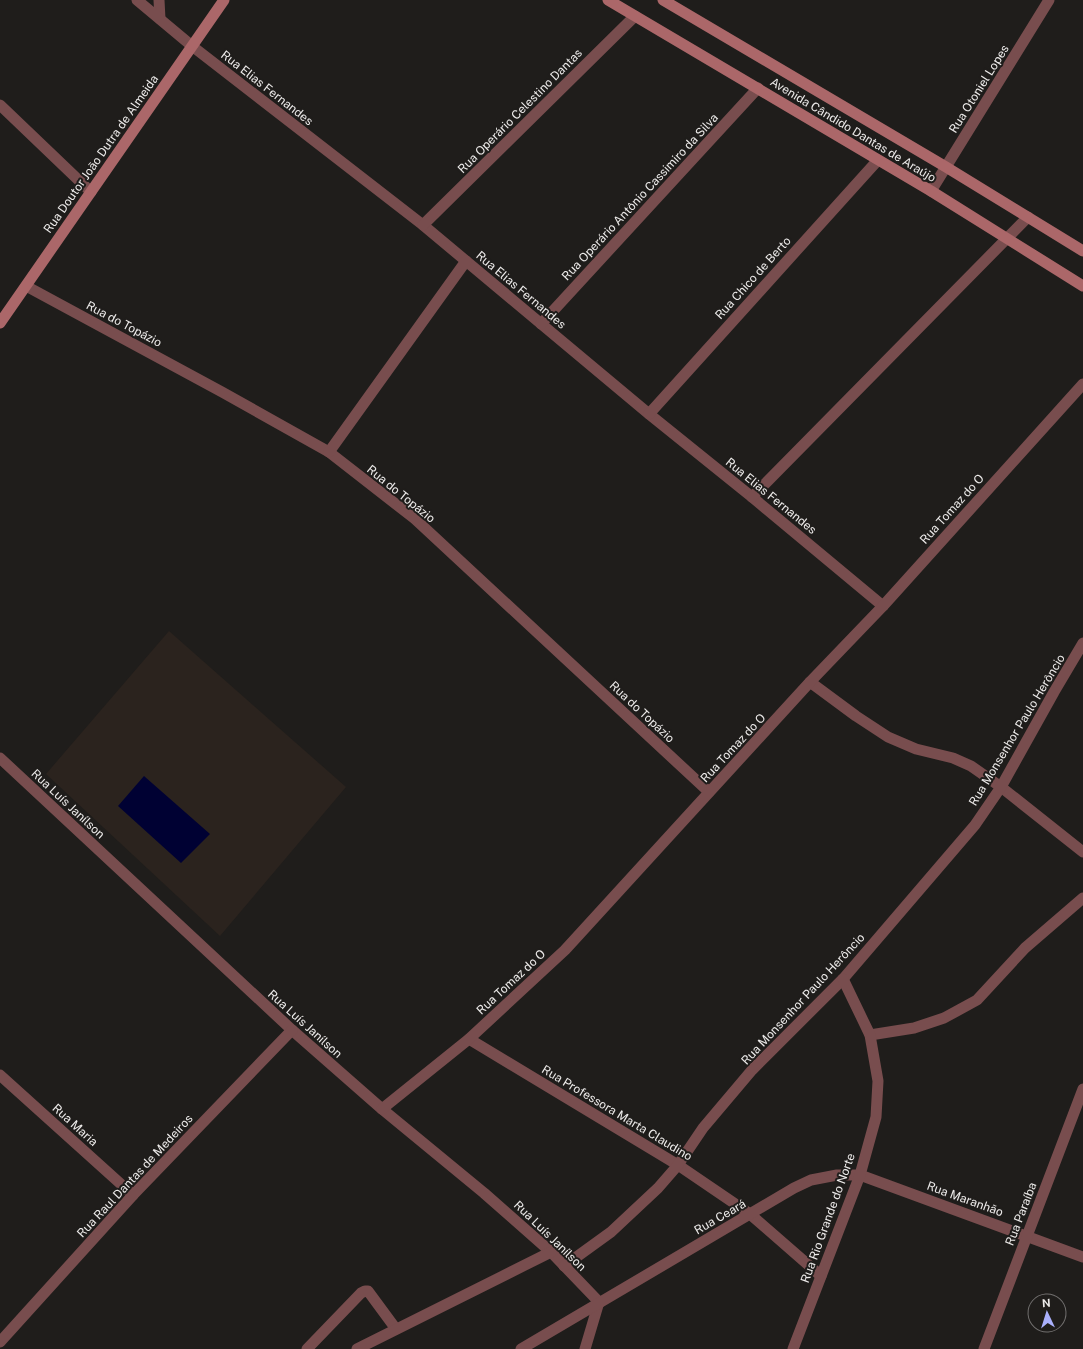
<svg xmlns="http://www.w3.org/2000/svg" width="1083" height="1349" font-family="'Public Sans',sans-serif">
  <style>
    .built { fill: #2b231e }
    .water { fill: #000133 }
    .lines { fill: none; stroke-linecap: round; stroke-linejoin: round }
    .service { stroke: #784d4e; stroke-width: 11 }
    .minor { stroke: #784d4e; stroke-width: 11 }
    .secondary { stroke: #ab6769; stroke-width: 11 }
    .labels { text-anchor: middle; stroke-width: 4; stroke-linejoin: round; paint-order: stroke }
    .street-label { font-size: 12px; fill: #edebea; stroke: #1f1d1b }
  </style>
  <rect width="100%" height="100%" fill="#1f1d1b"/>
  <polygon class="built" points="169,631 346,787 220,936 46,774"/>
  <polygon class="water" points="144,776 210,834 181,863 118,806"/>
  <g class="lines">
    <polyline class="service" points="159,0 160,19"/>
    <g class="minor">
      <polyline points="137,0 192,46 423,225 649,414 752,497 883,606"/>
      <polyline points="0,105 91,192"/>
      <polyline points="931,191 1049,0"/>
      <polyline points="423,225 635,16"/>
      <polyline points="26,286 222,392 329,452 415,519 709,792"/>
      <polyline points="541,324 758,88"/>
      <polyline points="649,414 878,160"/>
      <polyline points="329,452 466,261"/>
      <polyline points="752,497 1028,217"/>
      <polyline points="810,682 856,716 888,737 916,749 953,758 971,766 1001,787 1083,852"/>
      <polyline points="0,758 292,1030 382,1109 484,1193 551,1252 599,1302 585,1349"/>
      <polyline points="870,1035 914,1028 944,1018 977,1000 1025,948 1083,898"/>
      <polyline points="469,1039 678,1165 750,1214 821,1276"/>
      <polyline points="0,1075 133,1195"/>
      <polyline points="382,1109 469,1039 565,950 810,682 883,606 1083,384"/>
      <polyline points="564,1266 611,1232 658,1188 678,1165 703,1128 752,1070 843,979 975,825 1001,787 1054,692 1083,643"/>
      <polyline points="0,1342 133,1195 292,1030"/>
      <polyline points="307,1349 361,1293 365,1291 368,1291 396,1329"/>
      <polyline points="357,1349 551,1252"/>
      <polyline points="521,1349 794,1188 811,1180 837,1175 860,1175 1083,1257"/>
      <polyline points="793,1349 860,1175 876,1117 878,1081 870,1035 843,979"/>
      <polyline points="984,1349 1083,1089"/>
    </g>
    <g class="secondary">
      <polyline points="608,0 931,191 1083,286"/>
      <polyline points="663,0 946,167 1083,251"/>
      <polyline points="0,323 224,0"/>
    </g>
  </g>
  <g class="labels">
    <g class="street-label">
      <text transform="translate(267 88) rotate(38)" y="4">Rua Elias Fernandes</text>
      <text transform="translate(979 89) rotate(-58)" y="4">Rua Otoniel Lopes</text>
      <text transform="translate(520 111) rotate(-45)" y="4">Rua Operário Celestino Dantas</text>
      <text transform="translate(853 130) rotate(31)" y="4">Avenida Cândido Dantas de Araújo</text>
      <text transform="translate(101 154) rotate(-55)" y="4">Rua Doutor João Dutra de Almeida</text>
      <text transform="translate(640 197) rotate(-47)" y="4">Rua Operário Antônio Cassimiro da Silva</text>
      <text transform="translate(753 278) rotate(-48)" y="4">Rua Chico de Berto</text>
      <text transform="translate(521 290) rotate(40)" y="4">Rua Elias Fernandes</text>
      <text transform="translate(124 324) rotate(28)" y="4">Rua do Topázio</text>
      <text transform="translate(401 494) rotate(39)" y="4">Rua do Topázio</text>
      <text transform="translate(771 496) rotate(39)" y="4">Rua Elias Fernandes</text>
      <text transform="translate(952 509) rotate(-48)" y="4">Rua Tomaz do O</text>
      <text transform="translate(642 712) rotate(43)" y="4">Rua do Topázio</text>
      <text transform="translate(1017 730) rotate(-59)" y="4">Rua Monsenhor Paulo Herôncio</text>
      <text transform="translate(733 748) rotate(-47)" y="4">Rua Tomaz do O</text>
      <text transform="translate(68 804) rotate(43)" y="4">Rua Luís Janílson</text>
      <text transform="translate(511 982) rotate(-43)" y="4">Rua Tomaz do O</text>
      <text transform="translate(803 999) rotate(-47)" y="4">Rua Monsenhor Paulo Herôncio</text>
      <text transform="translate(305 1024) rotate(42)" y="4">Rua Luís Janílson</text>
      <text transform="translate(617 1113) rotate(31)" y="4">Rua Professora Marta Claudino</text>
      <text transform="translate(75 1125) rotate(42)" y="4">Rua Maria</text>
      <text transform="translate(135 1176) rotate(-47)" y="4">Rua Raul Dantas de Medeiros</text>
      <text transform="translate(965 1199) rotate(20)" y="4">Rua Maranhão</text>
      <text transform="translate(1021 1214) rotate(-69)" y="4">Rua Paraíba</text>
      <text transform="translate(720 1217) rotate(-30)" y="4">Rua Ceará</text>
      <text transform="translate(828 1218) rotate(-70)" y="4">Rua Rio Grande do Norte</text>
      <text transform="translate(550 1236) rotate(44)" y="4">Rua Luís Janílson</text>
    </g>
  </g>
  <g transform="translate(1047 1313) rotate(356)"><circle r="19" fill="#1f1d1b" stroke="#716f6e"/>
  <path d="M0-3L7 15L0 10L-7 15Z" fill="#aab0fb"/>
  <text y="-6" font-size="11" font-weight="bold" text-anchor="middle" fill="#edebea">N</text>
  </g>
</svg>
